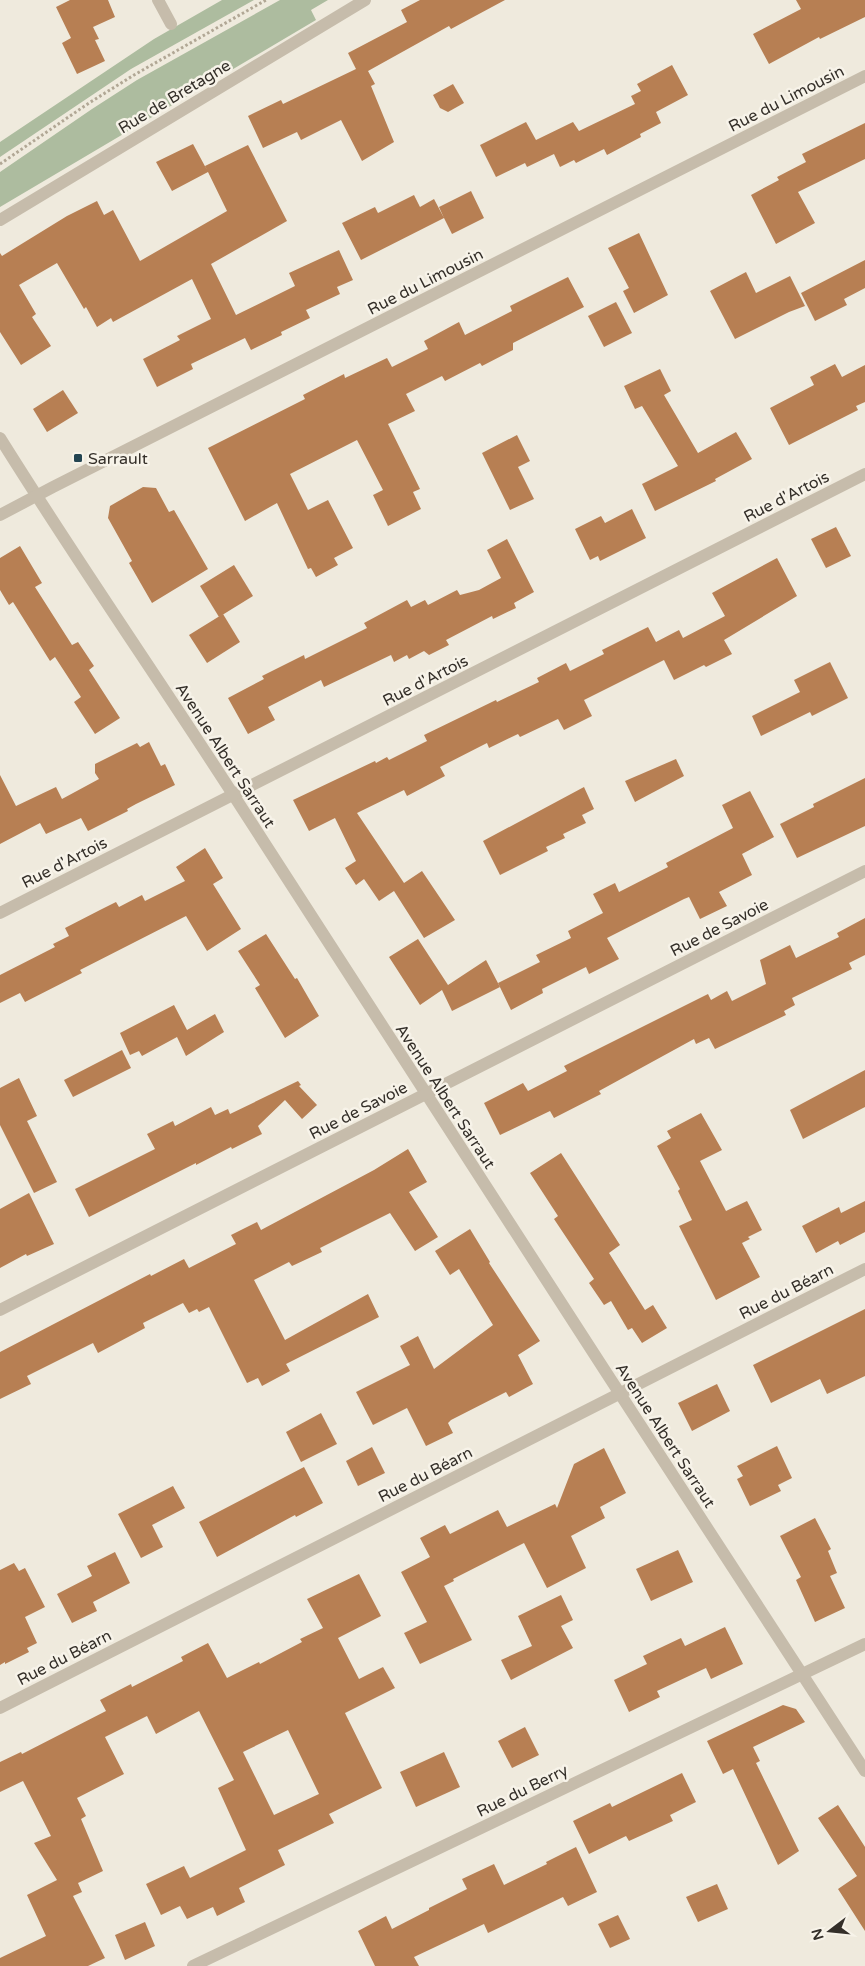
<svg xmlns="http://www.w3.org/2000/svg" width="865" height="1966" font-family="'Varela Round',sans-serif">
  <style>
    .green { fill: #adbc9f }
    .building { fill: #b77f53; fill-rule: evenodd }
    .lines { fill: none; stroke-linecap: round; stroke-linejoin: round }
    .path { stroke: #b1a795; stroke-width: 3; stroke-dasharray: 2.5 2.5; stroke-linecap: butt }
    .minor { stroke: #c6bcab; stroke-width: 12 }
    .poi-dot { fill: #244551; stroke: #f7f3e9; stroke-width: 2 }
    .labels { text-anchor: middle; stroke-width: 5; stroke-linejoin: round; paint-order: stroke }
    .street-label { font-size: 16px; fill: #342f29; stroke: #f7f3e9 }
    .poi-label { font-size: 16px; fill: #342f29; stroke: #f7f3e9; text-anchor: start }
  </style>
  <rect width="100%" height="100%" fill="#efeadd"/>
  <g class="green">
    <polygon points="222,0 254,0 131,69 0,157 0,142 154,39"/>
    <polygon points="280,0 328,0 311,10 316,20 0,207 0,172 92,109 137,80"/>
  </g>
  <g class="building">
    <polygon points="70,0 108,0 115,17 93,27 99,39 95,40 105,61 77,74 62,43 71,38 56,7"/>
    <polygon points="420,0 505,0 451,29 449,26 368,71 375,84 371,86 394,142 362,161 341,120 301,140 297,132 263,148 248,116 281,100 283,104 356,69 348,53 407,22 401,10"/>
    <polygon points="796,0 865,0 865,17 820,39 819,37 769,64 753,34 801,9"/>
    <polygon points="672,65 688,95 656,112 661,123 640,134 641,137 607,155 604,149 576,163 574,160 560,167 554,154 527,167 525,163 496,177 480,145 526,122 536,140 573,122 579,131 635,104 631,96 641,91 637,84"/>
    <polygon points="453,84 464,103 448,112 440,108 433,95"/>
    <polygon points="865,123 865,159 798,192 815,223 776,244 751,195 779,180 777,177 806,162 802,154"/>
    <polygon points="193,144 207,170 205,166 248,145 287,221 211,264 236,315 295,286 289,273 339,250 353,280 337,287 340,294 306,310 310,318 281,332 282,335 251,350 245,338 191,364 193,369 157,387 143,359 180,340 177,336 211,319 192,279 113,322 111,318 97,327 86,307 84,309 57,263 19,285 36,314 32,317 51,346 21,365 0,332 0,253 2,256 67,216 97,201 104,215 113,210 140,261 227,211 208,172 172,191 156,162"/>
    <polygon points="471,191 484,218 452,234 444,218 361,260 342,223 375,207 378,213 414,195 420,207 434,199 444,218 439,207"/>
    <polygon points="639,233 668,295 634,313 623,291 629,288 608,248"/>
    <polygon points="865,260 865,288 844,299 847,305 815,321 801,293"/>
    <polygon points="746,272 756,293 790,276 805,306 789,312 735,339 710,291"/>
    <polygon points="568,277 584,307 513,343 513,350 482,366 480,363 445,381 442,376 406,394 415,411 388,424 420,489 413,492 421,509 388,526 373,495 383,490 357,440 290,474 308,510 328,500 353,548 334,558 338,565 316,577 311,568 308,569 277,503 245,521 208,448 305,399 303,395 344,374 345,378 387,358 392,367 428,349 424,341 459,322 465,335 512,311 510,306"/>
    <polygon points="616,302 632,333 604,347 588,316"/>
    <polygon points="835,364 842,377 865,365 865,402 856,406 858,410 789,445 770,408 814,385 810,377"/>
    <polygon points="660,369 671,391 664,395 698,453 736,432 752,459 715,479 716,481 655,511 642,484 678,466 642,406 635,409 624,386"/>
    <polygon points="63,390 78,413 47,432 33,409"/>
    <polygon points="517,435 530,461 518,467 534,499 510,510 482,453"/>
    <polygon points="143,487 156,488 169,512 174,510 208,569 152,603 129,563 132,561 108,518 110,506"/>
    <polygon points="632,509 646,538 600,561 598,556 590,560 575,529 601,516 605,523"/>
    <polygon points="836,527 851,556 826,568 811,539"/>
    <polygon points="507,539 534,592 514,603 516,608 493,619 492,616 446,640 449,645 429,655 424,651 409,659 407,655 394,662 391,655 324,687 321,680 268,707 275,720 248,734 228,698 264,679 262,676 304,655 305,659 367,628 364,623 407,600 411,607 425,600 428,605 457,590 460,595 479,590 501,578 487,550"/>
    <polygon points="20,546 42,583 35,587 72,645 78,642 94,666 89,670 120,718 95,734 74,702 81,697 55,657 50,661 13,602 9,605 0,590 0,558"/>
    <polygon points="777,558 797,596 724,640 732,654 706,667 704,665 674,680 664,660 584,700 592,716 564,730 558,719 520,737 518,734 489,748 487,743 440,767 445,776 407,796 404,790 357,813 404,883 422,871 455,920 424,938 394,891 379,901 364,879 356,885 345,868 356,861 335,818 309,831 293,800 375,761 376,763 387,757 389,760 427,741 424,735 496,700 497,702 539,682 537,678 566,663 570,671 604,654 602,650 648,627 656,642 679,630 683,638 725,616 712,593"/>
    <polygon points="234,565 253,596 219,617 200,586"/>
    <polygon points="223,614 240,642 207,663 189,635"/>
    <polygon points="830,662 848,698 812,716 810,712 761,736 752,716 800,692 794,680"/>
    <polygon points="149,742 161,766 165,764 175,785 136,804 127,809 128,811 88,831 81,818 46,834 40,823 0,844 0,775 16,806 56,787 62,799 99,779 95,773 95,764 137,743 140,747"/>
    <polygon points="676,759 684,776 635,802 625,781"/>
    <polygon points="865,778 865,826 797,858 780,824 814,807 813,804"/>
    <polygon points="584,787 594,809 582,815 586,823 563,834 565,838 546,847 548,851 500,875 483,841"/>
    <polygon points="750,791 774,837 742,854 752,875 719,892 727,906 700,919 689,897 684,899 607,938 619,959 589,974 586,967 542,989 543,993 511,1010 498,983 540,962 536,955 571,938 568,931 603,913 593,894 615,883 619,892 668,867 666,863 733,828 722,805"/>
    <polygon points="205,848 223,878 213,884 241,929 207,951 186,916 80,970 82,973 25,1002 20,993 0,1003 0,975 55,947 53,944 69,936 65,928 100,910 116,902 119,907 142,895 145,901 185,881 176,867"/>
    <polygon points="865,918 865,955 849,963 852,969 792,998 795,1005 784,1011 786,1015 715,1049 709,1038 696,1044 694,1039 599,1091 601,1094 554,1118 550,1111 500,1135 484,1103 523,1083 528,1091 567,1071 564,1066 708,994 711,1000 727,991 732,1001 766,984 760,960 790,945 796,958 839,937 837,933"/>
    <polygon points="266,934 295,979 297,978 319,1016 285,1038 255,988 260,985 238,951"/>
    <polygon points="418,939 448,985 486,960 500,987 452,1011 442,990 420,1005 389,957"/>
    <polygon points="174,1005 187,1030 215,1014 224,1032 186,1056 177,1037 142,1056 139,1051 130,1055 120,1033"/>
    <polygon points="122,1050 131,1068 73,1097 64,1080"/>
    <polygon points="865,1070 865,1107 803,1139 790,1110"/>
    <polygon points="19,1078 37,1116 27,1121 57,1182 34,1193 0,1125 0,1088"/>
    <polygon points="298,1081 301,1085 299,1086 317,1105 302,1119 285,1100 258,1126 262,1134 232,1149 231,1147 196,1165 196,1163 89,1217 75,1189 155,1149 147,1134 173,1121 175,1126 211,1107 215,1115 228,1109 230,1114"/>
    <polygon points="701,1113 722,1150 700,1161 726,1211 747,1201 762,1230 748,1237 750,1239 742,1243 760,1277 716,1300 679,1226 692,1220 678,1191 680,1189 657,1146 671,1138 667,1131"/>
    <polygon points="408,1149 427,1182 409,1192 438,1237 415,1251 390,1213 320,1248 322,1252 292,1266 289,1262 254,1280 285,1340 368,1294 379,1317 286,1364 290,1371 262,1386 258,1378 247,1383 209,1307 199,1312 197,1309 189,1313 183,1303 143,1323 145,1328 98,1353 93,1343 27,1376 31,1384 0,1399 0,1352 150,1274 151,1276 184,1259 189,1268 236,1244 231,1235 257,1222 261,1230 374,1170"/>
    <polygon points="561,1153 620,1245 609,1253 645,1310 653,1305 667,1328 642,1343 632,1328 628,1330 611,1301 604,1305 589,1283 594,1279 554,1219 558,1216 530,1173"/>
    <polygon points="29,1193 54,1244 27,1256 26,1254 0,1268 0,1209"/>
    <polygon points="865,1201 865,1232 840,1245 838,1241 816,1253 802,1226 839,1207 841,1213"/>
    <polygon points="470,1229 490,1262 489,1263 540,1341 518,1355 533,1384 509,1397 506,1392 451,1420 448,1423 453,1433 426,1446 407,1408 373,1425 356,1392 410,1365 400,1346 418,1336 434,1369 493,1325 459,1269 450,1275 435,1251"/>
    <polygon points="865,1309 865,1376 827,1394 820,1379 771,1403 753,1365"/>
    <polygon points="717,1384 730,1411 692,1431 678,1403"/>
    <polygon points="321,1413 337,1444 301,1462 286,1432"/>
    <polygon points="777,1446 792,1478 778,1485 781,1491 750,1506 737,1479 743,1476 737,1466"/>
    <polygon points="372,1447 385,1473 358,1486 346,1461"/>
    <polygon points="604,1448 626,1493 600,1507 605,1518 571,1536 586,1568 547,1588 524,1543 453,1579 454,1581 444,1586 472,1640 420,1664 404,1633 427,1622 401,1572 430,1557 420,1538 445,1525 450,1534 498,1510 507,1527 555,1504 557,1508 574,1464"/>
    <polygon points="304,1467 323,1503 296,1517 295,1515 217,1557 199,1522"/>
    <polygon points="173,1486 185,1508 152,1525 163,1547 141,1558 118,1514"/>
    <polygon points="815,1518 831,1549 828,1551 837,1573 830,1576 845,1608 815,1622 796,1580 801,1577 780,1536"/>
    <polygon points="678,1550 693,1582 651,1601 636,1569"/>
    <polygon points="115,1552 130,1583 93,1602 97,1611 72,1623 57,1594 92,1576 87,1566"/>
    <polygon points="14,1563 19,1571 25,1568 45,1607 25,1617 37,1643 27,1648 29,1652 5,1664 5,1662 0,1665 0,1570"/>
    <path d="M 359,1574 L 381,1616 L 338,1638 L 359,1679 L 383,1667 L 395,1688 L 345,1713 L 382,1788 L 329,1814 L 334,1823 L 278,1850 L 285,1865 L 239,1888 L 245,1902 L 217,1916 L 213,1907 L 187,1919 L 180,1906 L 161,1915 L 146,1884 L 184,1866 L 190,1878 L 246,1850 L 218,1788 L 234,1780 L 199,1711 L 156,1734 L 147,1716 L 105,1737 L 124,1774 L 77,1798 L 86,1816 L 81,1819 L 103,1871 L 78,1883 L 82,1892 L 73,1896 L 105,1958 L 88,1966 L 0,1966 L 0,1958 L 46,1936 L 27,1895 L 57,1880 L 34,1843 L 51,1836 L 23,1781 L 0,1792 L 0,1762 L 21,1752 L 22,1754 L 106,1711 L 100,1700 L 131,1684 L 132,1687 L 183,1661 L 181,1657 L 208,1643 L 227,1678 L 259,1662 L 260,1664 L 302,1642 L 300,1639 L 323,1628 L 307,1599 ZM 288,1730 L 319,1794 L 274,1815 L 243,1752 Z"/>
    <polygon points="561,1595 573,1620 561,1626 573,1648 511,1680 501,1660 532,1646 518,1616"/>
    <polygon points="725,1627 743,1664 711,1679 706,1668 657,1691 660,1697 629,1712 614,1680 647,1664 643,1656 681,1638 685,1646"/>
    <polygon points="783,1705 796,1709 805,1722 753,1747 760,1761 756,1763 799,1851 778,1865 733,1769 723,1774 707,1741"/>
    <polygon points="525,1727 539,1755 512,1768 498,1741"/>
    <polygon points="444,1752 460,1787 416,1807 400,1772"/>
    <polygon points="682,1773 696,1802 670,1815 673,1821 629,1841 626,1836 589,1854 573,1821 610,1803 612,1807"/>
    <polygon points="838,1805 865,1847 865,1931 838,1889 857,1876 818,1818"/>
    <polygon points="576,1847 597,1892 568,1906 563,1897 488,1933 484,1924 414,1957 419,1966 375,1966 358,1931 386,1916 392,1929 429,1910 429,1908 467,1889 462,1879 494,1864 504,1885 547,1864 546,1862"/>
    <polygon points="717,1884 728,1909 698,1922 686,1897"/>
    <polygon points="618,1915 630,1939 610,1948 598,1924"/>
    <polygon points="145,1922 155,1946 125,1960 115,1935"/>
  </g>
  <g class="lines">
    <polyline class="path" points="0,164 89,103 134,75 266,0"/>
    <g class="minor">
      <polyline points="158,0 171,24"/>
      <polyline points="0,220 365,0"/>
      <path d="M 0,438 C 76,560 158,678 236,799 C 445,1123 654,1448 865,1771"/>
      <polyline points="0,515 53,487 865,76"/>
      <polyline points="0,913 865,474"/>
      <polyline points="0,1310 865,871"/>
      <polyline points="0,1708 865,1269"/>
      <polyline points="193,1966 865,1644"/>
    </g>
  </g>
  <rect class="poi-dot" x="73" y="453" width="10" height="10" rx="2.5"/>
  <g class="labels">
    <g class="street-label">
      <text transform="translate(174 96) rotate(-31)" y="6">Rue de Bretagne</text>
      <text transform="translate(786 98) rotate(-27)" y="6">Rue du Limousin</text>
      <text transform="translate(425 281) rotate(-27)" y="6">Rue du Limousin</text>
      <text transform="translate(786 496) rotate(-27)" y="6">Rue d'Artois</text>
      <text transform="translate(425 680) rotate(-27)" y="6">Rue d'Artois</text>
      <text transform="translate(226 755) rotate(57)" y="6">Avenue Albert Sarraut</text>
      <text transform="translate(64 862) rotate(-27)" y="6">Rue d'Artois</text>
      <text transform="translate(719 927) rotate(-27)" y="6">Rue de Savoie</text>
      <text transform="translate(446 1096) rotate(57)" y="6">Avenue Albert Sarraut</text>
      <text transform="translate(358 1110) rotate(-27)" y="6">Rue de Savoie</text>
      <text transform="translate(786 1291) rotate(-27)" y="6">Rue du Béarn</text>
      <text transform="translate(666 1435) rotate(57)" y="6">Avenue Albert Sarraut</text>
      <text transform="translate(425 1474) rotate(-27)" y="6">Rue du Béarn</text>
      <text transform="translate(64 1657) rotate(-27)" y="6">Rue du Béarn</text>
      <text transform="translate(522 1790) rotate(-26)" y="6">Rue du Berry</text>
    </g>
    <g class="poi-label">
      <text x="88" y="464">Sarrault</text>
    </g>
  </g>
  <g transform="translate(830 1931) rotate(254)" stroke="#f7f3e9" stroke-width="4" paint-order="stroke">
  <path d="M0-4L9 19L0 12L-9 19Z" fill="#342f29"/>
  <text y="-8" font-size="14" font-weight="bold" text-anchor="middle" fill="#342f29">N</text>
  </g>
</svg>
